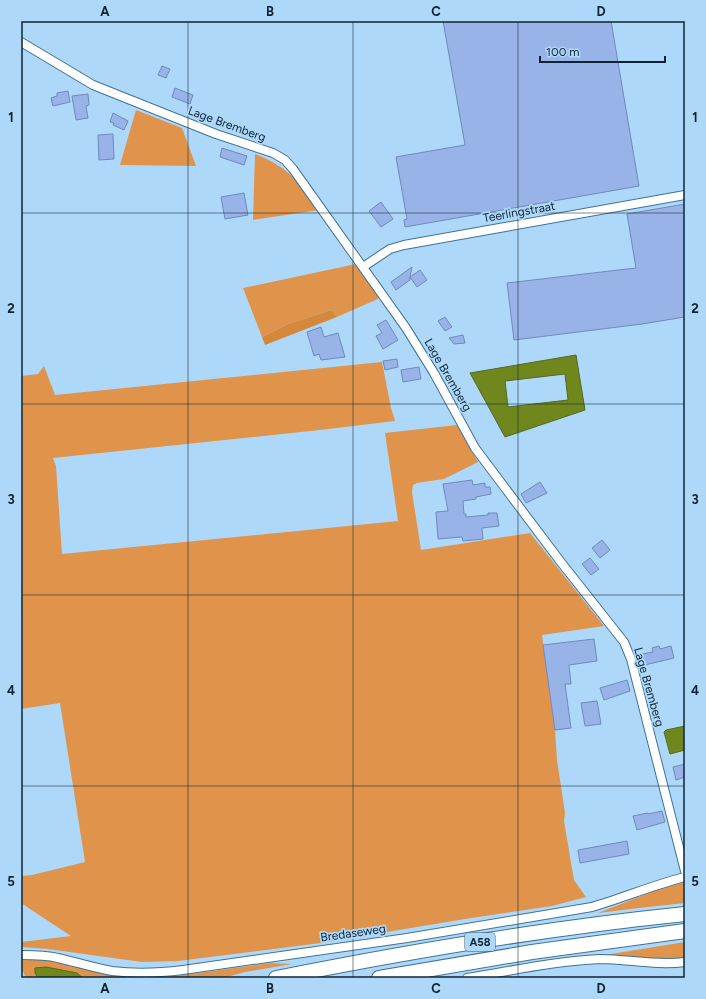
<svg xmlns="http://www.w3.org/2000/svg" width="706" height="999" font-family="Figtree,sans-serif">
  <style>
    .green { fill: #e0944b }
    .forest { fill: #d5883c }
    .water { fill: #6f871d; stroke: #526924; fill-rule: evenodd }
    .building { fill: #97b3e7; stroke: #6f8abb }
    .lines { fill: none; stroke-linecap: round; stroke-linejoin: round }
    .street-casing { stroke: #3f7297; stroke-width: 10 }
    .highway-casing { stroke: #3f7297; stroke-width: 16 }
    .street { stroke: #fff; stroke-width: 8 }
    .highway { stroke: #fff; stroke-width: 14 }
    .grid { fill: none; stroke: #0e2433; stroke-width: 1; stroke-opacity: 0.55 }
    .labels { text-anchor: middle; stroke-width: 3.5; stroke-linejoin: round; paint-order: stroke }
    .shield { fill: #aed8f9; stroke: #3e5a6e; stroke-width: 1 }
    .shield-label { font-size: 11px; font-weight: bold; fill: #0e2433 }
    .street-label { font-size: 12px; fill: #0e2433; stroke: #aed8f9 }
    .neatline { fill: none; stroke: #0e2433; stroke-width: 1.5 }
    .grid-label { font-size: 13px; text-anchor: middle; font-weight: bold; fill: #0e2433 }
  </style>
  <rect width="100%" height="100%" fill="#aed8f9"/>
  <g class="green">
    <polygon points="136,110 182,128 196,166 120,165"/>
    <path d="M 255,154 C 290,168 297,180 319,210 L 253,220 Z"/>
    <polygon points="356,264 380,298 337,317 332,310 288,324 262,337 243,288"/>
    <polygon points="382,362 391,408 395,421 320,430 53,458 56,466 62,554 398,521 385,433 457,425 478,462 444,479 417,483 413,485 412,492 421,550 530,533 604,626 542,635 555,730 557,760 565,813 564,821 574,880 586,897 552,906 465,919 321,943 178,961 142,962 48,949 21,947 21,942 71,936 21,903 21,876 32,875 85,862 60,703 21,709 21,376 38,374 44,366 55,395"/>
    <polygon points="685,881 685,903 639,908 598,913 659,889"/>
    <polygon points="685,942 685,961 642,961 605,955"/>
    <polygon points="21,959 49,959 119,976 133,978 83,978 77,973 46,967 35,973 38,978 26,978 21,967"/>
    <polygon points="271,963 292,964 245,972 223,978 162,978"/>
  </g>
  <polygon class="forest" points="332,310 337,317 265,345 262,337 288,324"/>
  <g class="water">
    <path d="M 576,355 L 585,410 L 505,437 L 470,373 ZM 565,374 L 568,400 L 508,407 L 505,381 Z"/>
    <polygon points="685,726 685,750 670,754 664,732 666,730"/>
    <polygon points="46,967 77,973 83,978 38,978 35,973 35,968"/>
  </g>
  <g class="building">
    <polygon points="443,21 611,21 639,186 405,227 404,220 407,219 396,157 465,145"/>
    <polygon points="162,66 170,69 166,78 158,75"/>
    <polygon points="175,88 193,95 190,104 172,97"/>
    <polygon points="68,91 70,102 53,106 51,98 57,96 57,93"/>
    <polygon points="88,94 89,105 86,106 88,118 76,120 72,96"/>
    <polygon points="113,113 128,121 124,130 113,125 114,123 110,122"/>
    <polygon points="113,134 114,159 99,160 98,135"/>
    <polygon points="222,148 247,156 244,165 220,157"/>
    <polygon points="244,193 248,215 225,219 221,197"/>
    <polygon points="381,202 393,219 381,227 369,211"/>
    <polygon points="685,204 685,317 642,324 514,340 507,283 636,268 627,214"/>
    <polygon points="412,267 410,277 420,270 427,280 417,287 410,277 410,280 396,290 391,282"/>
    <polygon points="445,317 452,327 445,331 438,321"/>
    <polygon points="386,320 398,340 383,349 376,336 382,333 377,325"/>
    <polygon points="321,327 324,337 338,333 345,357 321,360 319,354 314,356 307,332"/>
    <polygon points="463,335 465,343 454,344 449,338"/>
    <polygon points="397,359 398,367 385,370 383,361"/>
    <polygon points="419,367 421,379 403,382 401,370"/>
    <polygon points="472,480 473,485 485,483 485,487 490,487 491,494 476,497 476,499 463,501 464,514 466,514 466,517 488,515 488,513 497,513 499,526 482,528 483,539 463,541 462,537 438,539 436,512 448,511 443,484"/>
    <polygon points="540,482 547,493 526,503 521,494"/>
    <polygon points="602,540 610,550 600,558 592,548"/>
    <polygon points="590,558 599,569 591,575 582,564"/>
    <polygon points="594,639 597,661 569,665 571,684 565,684 571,728 555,730 543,645"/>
    <polygon points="659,646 660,649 671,646 674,658 645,665 642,654 653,652 652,648"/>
    <polygon points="627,680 630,691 604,700 600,688"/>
    <polygon points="597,701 601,724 585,726 581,703"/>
    <polygon points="685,764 685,777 676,780 673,767"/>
    <polygon points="662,811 665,822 637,830 633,816 648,813 648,814"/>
    <polygon points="627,841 629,854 580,863 578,850"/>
  </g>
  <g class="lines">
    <g class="street-casing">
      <g id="street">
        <polyline points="21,42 93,85 216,134 273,153 285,160 293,169 406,328 434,373 475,448 560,561 624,642 631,659 685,871"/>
        <polyline points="363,267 390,249 404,245 685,195"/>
        <path d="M 21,955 C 33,955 46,955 58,958 C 76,962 94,968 112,971 C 136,974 159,973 183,970 L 407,938 L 592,907 C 623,898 653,885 685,877"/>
        <path d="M 467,978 C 511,971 555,961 600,959 C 628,959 656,966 685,962"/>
      </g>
    </g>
    <g class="highway-casing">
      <g id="highway">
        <path d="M 276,978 C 411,951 548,928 685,914"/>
        <polyline points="379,978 532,952 685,931"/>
      </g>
    </g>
    <use href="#street" class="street"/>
    <use href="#highway" class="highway"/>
  </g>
  <path class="grid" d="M 188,21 L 188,978M 353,21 L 353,978M 518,21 L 518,978M 21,213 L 685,213M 21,404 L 685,404M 21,595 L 685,595M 21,786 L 685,786"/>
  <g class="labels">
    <rect class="shield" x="465" y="933" width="30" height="18" rx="3"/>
    <g class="shield-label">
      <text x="480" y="946">A58</text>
    </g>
    <g class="street-label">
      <text transform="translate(227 124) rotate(20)" y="4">Lage Bremberg</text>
      <text transform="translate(519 212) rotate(-10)" y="4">Teerlingstraat</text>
      <text transform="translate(448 375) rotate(60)" y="4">Lage Bremberg</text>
      <text transform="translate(649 687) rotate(74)" y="4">Lage Bremberg</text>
      <text transform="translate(353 933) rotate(-8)" y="4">Bredaseweg</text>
    </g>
  </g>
  <rect width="706" height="999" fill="none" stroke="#aed8f9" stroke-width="44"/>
  <path d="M540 56v6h125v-6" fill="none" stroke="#0e2433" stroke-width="2"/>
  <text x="546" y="56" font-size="12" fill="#0e2433" stroke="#aed8f9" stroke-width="3" paint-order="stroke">100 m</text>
  <rect x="22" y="22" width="662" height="955" class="neatline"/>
  <g class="grid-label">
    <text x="105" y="16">A</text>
    <text x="270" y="16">B</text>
    <text x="436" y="16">C</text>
    <text x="601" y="16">D</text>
    <text x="11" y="122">1</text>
    <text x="695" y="122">1</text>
    <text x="11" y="313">2</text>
    <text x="695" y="313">2</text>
    <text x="11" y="504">3</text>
    <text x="695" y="504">3</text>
    <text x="11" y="695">4</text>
    <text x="695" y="695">4</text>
    <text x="11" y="886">5</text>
    <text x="695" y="886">5</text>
    <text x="105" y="993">A</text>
    <text x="270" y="993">B</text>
    <text x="436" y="993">C</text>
    <text x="601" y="993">D</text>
  </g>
</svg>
